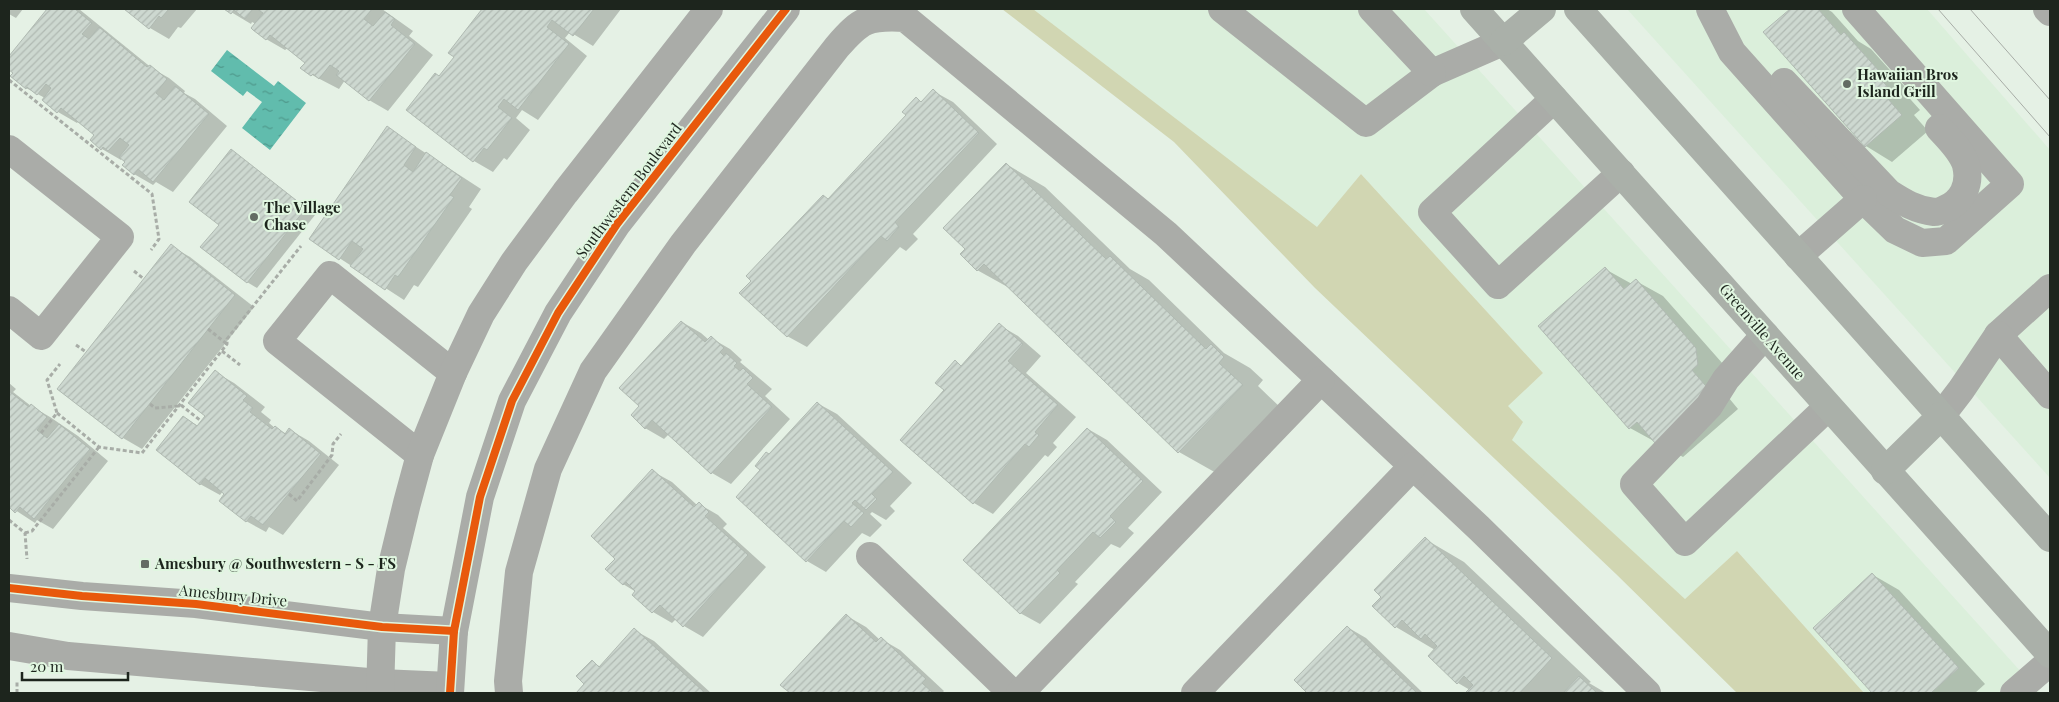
<svg xmlns="http://www.w3.org/2000/svg" width="2059" height="702" font-family="'Playfair Display',serif">
  <style>
    .built { fill: #dbefdb }
    .green { fill: #d1d6b2 }
    .water { fill: url(#water-ripples) }
    .shadow { fill: #0003 }
    .building { fill: url(#building-hatch); stroke: #b0bab2 }
    .lines { fill: none; stroke-linecap: round; stroke-linejoin: round }
    .path { stroke: #a8ada7; stroke-width: 3; stroke-dasharray: 4 2.5; stroke-linecap: butt }
    .minor { stroke: #aaaca8; stroke-width: 28 }
    .major { stroke: #aab0a9; stroke-width: 28 }
    .tram { stroke: #a7aca6; stroke-width: 1 }
    .cycleway-casing { stroke: #e0f6e0; stroke-width: 11 }
    .cycleway { stroke: #e8590c; stroke-width: 8 }
    .poi-dot { fill: #636c63; stroke: #e0f6e0; stroke-width: 2 }
    .labels { text-anchor: middle; stroke-width: 4; stroke-linejoin: round; paint-order: stroke }
    .poi-label { font-size: 15px; font-weight: bold; fill: #1d251d; stroke: #e0f6e0; text-anchor: start }
    .street-label { font-size: 15px; fill: #1d251d; stroke: #e0f6e0 }
  </style>
  <defs>
    <pattern id="water-ripples" width="26" height="14" patternUnits="userSpaceOnUse" patternTransform="scale(1.25)"><rect width="26" height="14" fill="#61bcad"/><path d="M2 4q2-2 4 0t4 0M15 11q2-2 4 0t4 0" fill="none" stroke="#4f998c"/></pattern>
    <pattern id="building-hatch" width="6" height="6" patternUnits="userSpaceOnUse" patternTransform="scale(1.25)"><rect width="6" height="6" fill="#cdd8d0"/><path d="M-1 1l2-2M0 6l6-6M5 7l2-2" fill="none" stroke="#b0b9b2"/></pattern>
  </defs>
  <rect width="100%" height="100%" fill="#e5f1e5"/>
  <g class="built">
    <polygon points="1033,9 1424,9 2040,693 1864,693 1737,551 1685,599 1511,440 1507,406 1543,373 1361,174 1317,228"/>
    <polygon points="1627,9 1927,9 2050,150 2050,478"/>
  </g>
  <polygon class="green" points="1002,9 1033,9 1317,227 1361,174 1543,373 1508,406 1523,422 1512,440 1685,599 1737,551 1864,693 1737,693 1616,574 1315,288 1174,142"/>
  <polygon class="water" points="227,50 274,86 278,81 306,103 270,150 242,128 262,102 247,91 243,96 211,71"/>
  <g class="shadow">
    <polygon points="9,9 23,9 16,18 9,14"/>
    <polygon points="49,9 79,9 153,69 169,78 185,91 184,93 195,99 227,126 173,192 156,182 153,185 134,174 122,158 121,160 102,149 91,140 95,135 79,121 77,123 58,112 43,100 45,98 26,88 9,68 9,58"/>
    <polygon points="126,9 197,9 181,28 178,27 169,39 150,28"/>
    <polygon points="226,9 382,9 413,31 409,36 433,55 388,111 369,100 345,80 339,89 312,75 306,62 288,48 285,50 266,39 256,24 252,22 251,24"/>
    <polygon points="484,9 621,9 593,46 570,32 565,38 587,56 538,120 522,110 516,118 530,130 507,160 504,158 493,172 474,161 440,77 455,57 450,53"/>
    <polygon points="1791,9 1827,9 1832,12 1858,41 1871,49 1906,88 1903,91 1920,110 1914,115 1928,131 1892,162 1866,146 1765,32"/>
    <polygon points="933,91 953,102 997,144 913,234 918,239 906,251 900,247 807,347 787,336 823,196 829,200 908,115 916,99 922,102"/>
    <polygon points="387,128 481,189 469,207 472,209 418,287 414,285 404,300 310,239"/>
    <polygon points="231,151 315,215 257,288 247,282 221,224"/>
    <polygon points="1006,164 1045,187 1130,269 1149,280 1224,353 1250,368 1263,380 1258,386 1281,408 1218,474 1179,452 1013,290 977,270 966,249"/>
    <polygon points="171,246 190,257 254,307 142,449 123,438"/>
    <polygon points="1605,269 1632,284 1636,281 1663,296 1723,364 1719,386 1738,409 1683,457 1630,428"/>
    <polygon points="682,322 701,333 709,340 711,338 730,349 742,360 740,362 772,389 765,396 790,419 731,484 712,473 669,434 664,439 645,428 641,406"/>
    <polygon points="999,325 1018,336 1041,356 1026,373 1076,417 1053,443 1057,447 1048,457 1045,455 993,514 974,503 902,440 945,390 955,362 963,367"/>
    <polygon points="215,372 234,383 265,407 261,412 271,420 269,423 275,428 287,434 290,430 309,441 339,465 283,535 269,527 266,532 246,521 223,491 220,495 200,484 184,417 198,426 207,416"/>
    <polygon points="9,383 16,389 13,392 31,406 50,417 78,436 108,461 53,529 37,520 35,523 9,506"/>
    <polygon points="817,403 837,414 912,483 890,506 895,511 886,520 872,512 870,514 882,525 870,537 862,533 826,572 807,561 762,470 769,455"/>
    <polygon points="1088,429 1107,440 1162,492 1128,528 1134,533 1120,548 1111,544 1075,582 1078,584 1040,624 1020,613"/>
    <polygon points="652,471 672,482 697,505 699,504 718,515 727,524 723,528 766,567 703,637 684,626 676,619 672,623 653,612 636,592 623,584 617,558"/>
    <polygon points="1425,539 1464,562 1591,682 1589,683 1606,693 1467,693 1470,690 1458,683 1435,650 1396,627"/>
    <polygon points="1873,575 1899,590 1985,684 1975,693 1874,693 1814,628"/>
    <polygon points="847,616 866,627 880,640 881,639 900,650 944,691 942,693 792,693 782,685"/>
    <polygon points="1347,627 1366,638 1423,693 1309,693 1295,680"/>
    <polygon points="634,630 654,641 711,693 577,693 586,684 592,662 601,667"/>
  </g>
  <g class="building">
    <polygon points="47,9 75,9 92,23 82,34 89,39 99,27 147,67 150,65 167,79 156,93 164,100 175,86 209,114 153,182 138,169 134,175 122,165 125,162 119,157 129,145 120,138 108,151 103,147 101,150 90,140 94,135 61,108 57,113 42,100 51,88 46,84 37,95 27,87 26,89 10,76 13,73 9,70 9,56"/>
    <polygon points="124,9 169,9 161,18 159,16 149,29"/>
    <polygon points="224,9 253,9 245,19 234,10 231,14"/>
    <polygon points="257,9 372,9 364,19 373,26 385,12 395,19 391,25 415,44 369,101 336,75 339,71 330,65 319,79 313,74 311,76 300,68 305,63 270,35 266,40 253,30 251,28 263,13"/>
    <polygon points="482,9 594,9 573,36 552,20 547,27 569,44 518,110 504,99 498,107 512,118 487,150 484,148 473,162 406,110 435,73 439,76 454,57 448,53"/>
    <polygon points="1790,9 1818,9 1841,35 1844,32 1880,72 1877,75 1894,94 1888,99 1902,115 1865,147 1763,32"/>
    <polygon points="933,89 979,133 895,222 899,227 887,241 881,236 787,337 739,293 751,281 746,276 823,195 828,199 906,115 902,112 916,97 921,102"/>
    <polygon points="387,126 416,147 404,165 413,172 426,152 462,178 450,195 454,197 398,277 395,275 385,290 350,266 363,249 352,241 339,260 309,239"/>
    <polygon points="231,149 306,208 247,283 200,247 219,225 189,202"/>
    <polygon points="1006,163 1106,259 1110,256 1206,349 1211,344 1224,357 1219,363 1243,385 1178,453 984,264 977,271 960,254 965,249 943,228"/>
    <polygon points="171,244 235,295 122,439 57,389"/>
    <polygon points="1605,267 1624,289 1636,279 1696,348 1698,365 1692,370 1712,393 1655,443 1637,422 1629,429 1538,326"/>
    <polygon points="681,321 705,342 711,336 724,348 720,352 724,356 726,353 737,363 734,366 740,371 743,368 753,378 747,384 772,407 711,474 652,420 645,429 631,415 639,406 619,388"/>
    <polygon points="999,323 1023,344 1008,361 1058,405 1035,432 1039,435 1029,447 1025,444 973,504 900,440 944,390 935,383 955,360 961,366"/>
    <polygon points="215,370 247,396 243,400 253,408 250,412 272,429 275,426 285,434 289,428 321,454 263,525 251,516 246,522 219,501 224,494 205,478 200,485 156,450 183,416 197,426 205,416 188,403"/>
    <polygon points="9,391 29,407 31,404 47,417 37,430 47,438 59,424 90,449 34,519 20,507 15,513 9,507"/>
    <polygon points="817,402 893,472 872,494 877,499 866,510 855,500 852,503 864,513 851,527 844,521 806,562 736,497 760,470 755,466 766,452 769,454"/>
    <polygon points="1087,428 1143,481 1110,516 1116,522 1100,538 1093,532 1057,570 1060,573 1020,614 963,560"/>
    <polygon points="652,469 694,507 699,502 709,512 705,516 748,555 683,627 660,605 652,613 632,595 635,591 626,582 623,585 605,569 615,559 591,536"/>
    <polygon points="1425,537 1552,658 1520,693 1465,693 1473,685 1464,676 1457,684 1428,656 1437,646 1425,634 1421,639 1402,620 1395,628 1372,606 1381,597 1374,590"/>
    <polygon points="1872,573 1959,668 1931,693 1872,693 1813,628"/>
    <polygon points="846,614 876,642 881,637 926,679 922,683 933,693 790,693 780,685"/>
    <polygon points="1347,626 1417,693 1307,693 1294,680"/>
    <polygon points="634,628 704,692 703,693 576,693 584,684 576,676 592,660 599,667"/>
    <polygon points="1579,676 1597,693 1563,693"/>
  </g>
  <g class="lines">
    <g class="path">
      <polyline points="9,80 152,194 159,239 151,250"/>
      <polyline points="134,271 144,279"/>
      <polyline points="208,329 227,344"/>
      <polyline points="76,345 86,352"/>
      <polyline points="222,351 240,365"/>
      <polyline points="150,404 155,408 179,406"/>
      <polyline points="181,405 201,421"/>
      <polyline points="57,413 99,447 142,453 227,344 227,339 301,246"/>
      <polyline points="41,433 57,413 47,380 60,364"/>
      <polyline points="289,494 297,501 332,455 333,444 341,434"/>
      <polyline points="9,520 25,533 27,559"/>
      <polyline points="25,533 32,531 99,447"/>
      <polyline points="17,693 17,680"/>
    </g>
    <g class="minor">
      <polyline points="1222,9 1366,123 1432,73 1503,42"/>
      <polyline points="1372,9 1432,73"/>
      <polyline points="1710,9 1732,52 1863,199 1895,230 1922,243 1946,241 2010,184 1856,9"/>
      <polyline points="2047,9 2050,12"/>
      <path d="M 1784,82 L 1889,193 C 1903,202 1916,210 1934,212 C 1938,212 1941,211 1945,209 C 1962,202 1971,185 1966,165 C 1962,151 1949,139 1939,128"/>
      <polyline points="1554,99 1432,212 1498,285 1621,173"/>
      <polyline points="9,149 120,237 41,336 9,310"/>
      <polyline points="1798,256 1863,199"/>
      <polyline points="1765,335 1726,379 1709,406 1634,484 1685,542 1828,407"/>
      <polyline points="1998,335 2050,288"/>
      <polyline points="1941,416 1961,390 1998,335 2050,395"/>
      <polyline points="420,455 277,341 330,275 453,373"/>
      <polyline points="870,556 1012,693"/>
      <polyline points="9,588 82,596 196,604 382,627 454,631"/>
      <polyline points="9,646 68,656 380,683 450,686"/>
      <polyline points="380,693 382,627 391,569 407,503 420,455 453,373 481,314 514,262 565,193 709,9"/>
      <polyline points="450,693 454,631 480,497 512,401 558,313 617,224 786,9"/>
      <path d="M 509,693 L 508,681 L 519,572 L 548,469 L 593,371 L 683,244 L 837,47 C 861,19 868,16 905,18 L 1166,234 L 1479,528 L 1647,693"/>
      <polyline points="1020,693 1321,380"/>
      <polyline points="1195,693 1413,466"/>
      <polyline points="2014,693 2050,662"/>
    </g>
    <g class="major">
      <polyline points="1474,9 2050,654"/>
      <polyline points="1578,9 2050,538"/>
      <polyline points="1503,42 1542,9"/>
      <polyline points="1885,471 1941,416"/>
    </g>
    <g class="tram">
      <polyline points="1938,9 2050,137"/>
      <polyline points="1970,9 2050,100"/>
    </g>
    <g class="cycleway-casing">
      <g id="cycleway">
        <polyline points="9,588 82,596 196,604 382,627 454,631"/>
        <polyline points="450,693 454,631 480,497 512,401 558,313 617,224 786,9"/>
      </g>
    </g>
    <use href="#cycleway" class="cycleway"/>
  </g>
  <g class="poi-dot">
    <circle cx="1847" cy="84" r="5"/>
    <circle cx="254" cy="217" r="5"/>
    <rect x="140" y="559" width="10" height="10" rx="2.5"/>
  </g>
  <g class="labels">
    <g class="poi-label">
      <text x="1857" y="80">Hawaiian Bros<tspan x="1857" dy="17">Island Grill</tspan></text>
      <text x="264" y="213">The Village<tspan x="264" dy="17">Chase</tspan></text>
      <text x="155" y="569">Amesbury @ Southwestern - S - FS</text>
    </g>
    <g class="street-label">
      <text transform="translate(629 191) rotate(-53)" y="5">Southwestern Boulevard</text>
      <text transform="translate(1762 332) rotate(49)" y="5">Greenville Avenue</text>
      <text transform="translate(233 596) rotate(6)" y="5">Amesbury Drive</text>
    </g>
  </g>
  <rect width="2059" height="702" fill="none" stroke="#1d251d" stroke-width="20"/>
  <path d="M22 672v8h106v-8" fill="none" stroke="#1d251d" stroke-width="2.5"/>
  <text x="30" y="672" font-size="15" fill="#1d251d" stroke="#e0f6e0" stroke-width="4" paint-order="stroke">20 m</text>
</svg>
